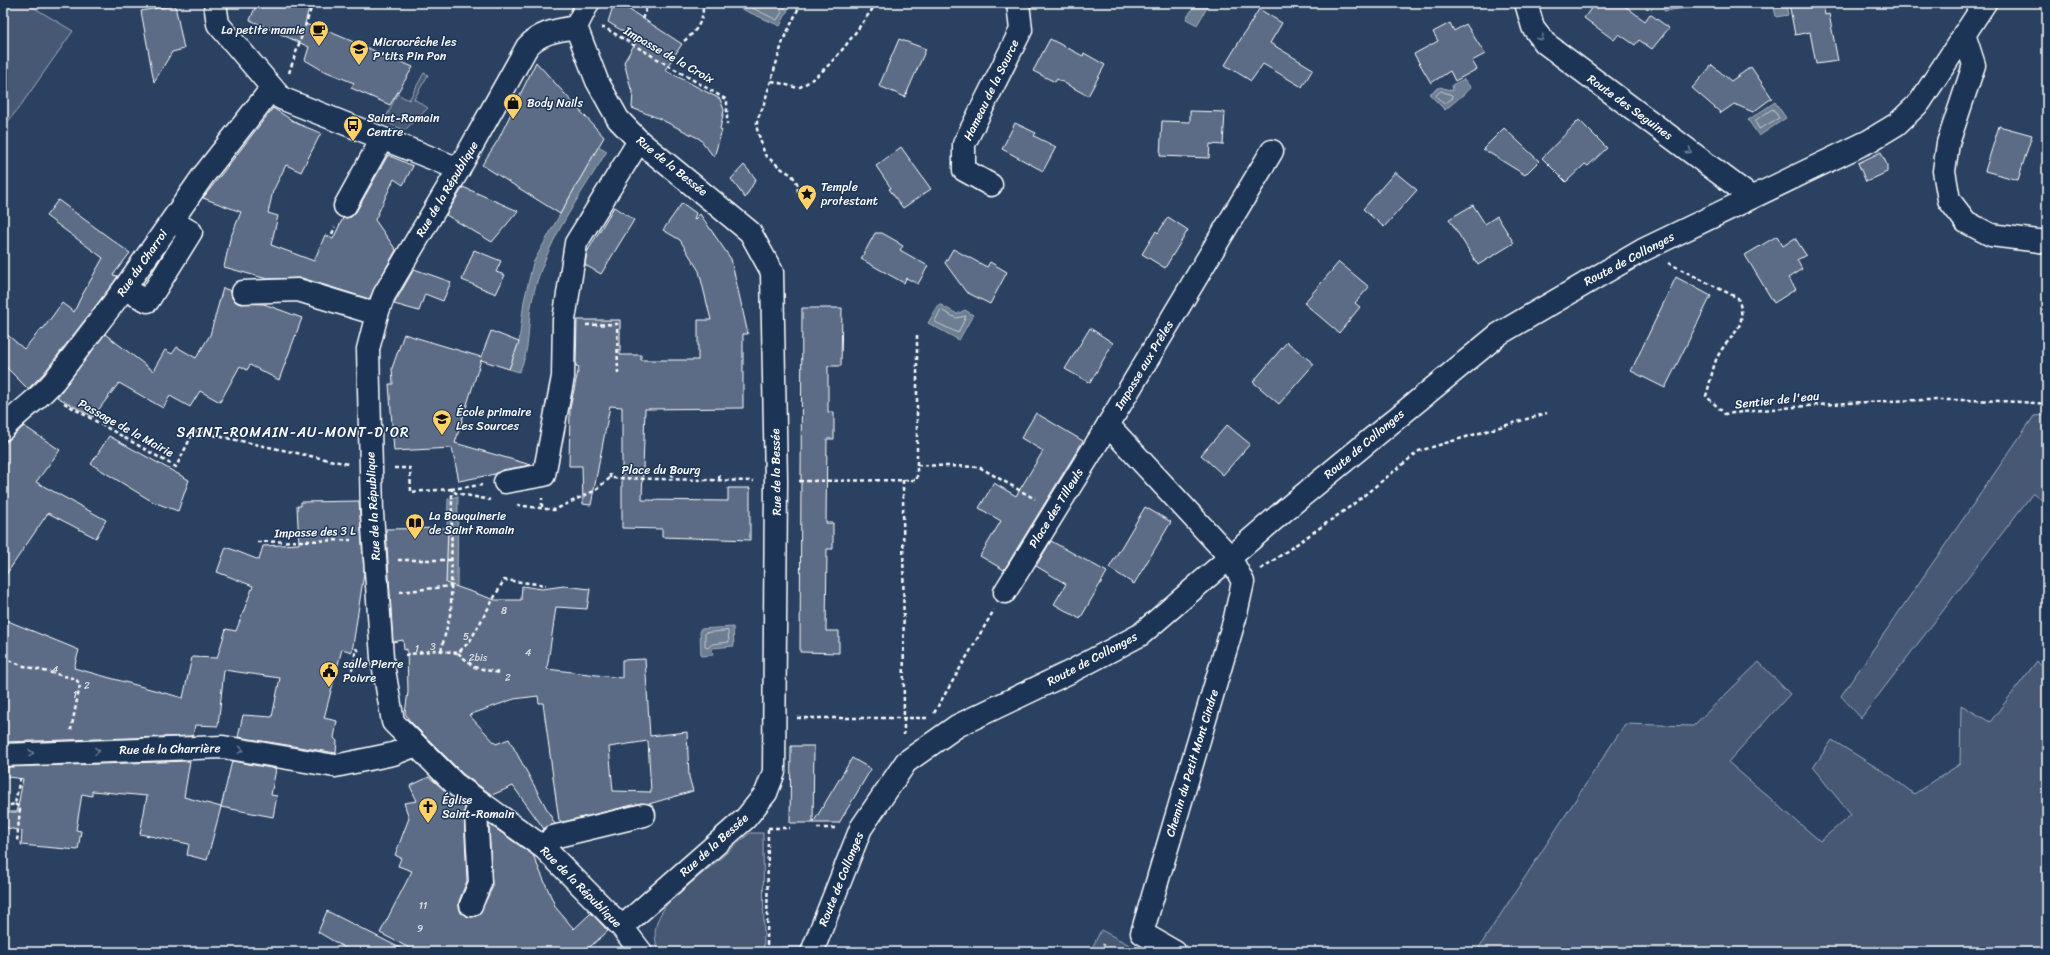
<svg xmlns="http://www.w3.org/2000/svg" width="2050" height="955" font-family="Sriracha,sans-serif">
  <style>
    .green { fill: #465975; stroke: #a2acba }
    .water { fill: #6d7d92; stroke: #a7b1be }
    .lines { fill: none; stroke-linecap: round; stroke-linejoin: round }
    .shore { stroke: #c5cbd3; stroke-width: 1 }
    .building { fill: #5b6c86; stroke: #fff; fill-rule: evenodd }
    .minor-casing { stroke: #fff; stroke-width: 25 }
    .major-casing { stroke: #fff; stroke-width: 25 }
    .path { stroke: #fff; stroke-width: 2.5; stroke-dasharray: 4 3; stroke-linecap: butt }
    .minor { stroke: #1d3557; stroke-width: 22 }
    .major { stroke: #1d3557; stroke-width: 22 }
    .oneway { stroke: #6c7c92 }
    .labels { text-anchor: middle; stroke-width: 3; stroke-linejoin: round; paint-order: stroke }
    .number-label { font-size: 10px; fill: #d6dae1 }
    .poi-label { font-size: 12px; fill: #fff; stroke: #1d3557; text-anchor: start }
    .street-label { font-size: 12px; fill: #fff; stroke: #1d3557 }
    .quarter-label { font-size: 14px; letter-spacing: 1px; fill: #fff; stroke: #1d3557 }
  </style>
  <rect width="100%" height="100%" fill="#2a4161"/>
  <filter id="ink" filterUnits="userSpaceOnUse"><feTurbulence type="fractalNoise" baseFrequency=".025" numOctaves="2"/><feDisplacementMap in="SourceGraphic" scale="8" xChannelSelector="R" yChannelSelector="G"/><feConvolveMatrix kernelMatrix="1 2 1 2 8 2 1 2 1" color-interpolation-filters="sRGB"/></filter>
  <g filter="url(#ink)">
    <g class="green">
      <polygon points="3,3 26,3 73,31 21,105 3,128"/>
      <polygon points="424,73 428,75 414,99 428,108 405,130 384,122 397,94 409,100"/>
      <polygon points="2047,415 2047,504 2033,493 1861,718 1841,696 2034,416"/>
      <polygon points="2037,661 2047,672 2047,952 1476,952 1625,724 1693,726 1759,662 1790,694 1728,762 1820,841 1851,815 1813,768 1832,740 1892,777 1914,794 1960,764 1961,705 1990,722"/>
      <path d="M 750,833 L 763,833 L 764,952 L 659,952 C 651,932 656,918 669,902 Z"/>
      <polygon points="1101,930 1143,952 1090,952"/>
      <polygon points="780,947 799,947 801,948 800,952 780,952"/>
    </g>
    <g class="water">
      <polygon points="739,3 779,3 788,10 780,26 737,7"/>
      <polygon points="1196,3 1210,3 1197,25 1186,19"/>
      <polygon points="1663,3 1693,3 1694,7 1664,11"/>
      <polygon points="1773,3 1786,3 1788,15 1776,17"/>
      <polygon points="1464,79 1471,88 1445,110 1429,94 1440,87 1453,91 1452,85"/>
      <polygon points="1775,102 1786,118 1759,136 1748,120"/>
      <path d="M 598,146 L 607,151 C 579,198 543,246 532,301 C 527,324 531,350 519,372 L 509,369 L 519,342 L 524,301 L 533,263 Z"/>
      <polygon points="939,304 957,314 965,310 973,315 959,340 928,323"/>
      <polygon points="458,496 457,586 448,645 446,561 448,499"/>
      <polygon points="733,627 734,646 712,648 713,655 701,656 700,629"/>
    </g>
    <g class="lines">
      <g class="shore">
        <polyline points="742,3 777,20 782,12 777,3"/>
        <polygon points="1441,91 1452,95 1453,98 1444,104 1436,96"/>
        <polygon points="1773,109 1779,118 1759,129 1755,121"/>
        <polygon points="941,310 956,318 966,316 958,333 935,322"/>
        <polygon points="728,631 729,642 712,644 708,648 705,647 705,633"/>
      </g>
    </g>
    <g class="building">
      <polygon points="257,3 310,3 305,24 330,32 413,67 390,105 351,88 354,83 322,70 305,60 309,47 250,20"/>
      <polygon points="614,3 619,3 682,44 665,70 720,99 724,110 720,129 722,130 714,157 700,139 658,118 632,108 633,91 631,89 624,62 637,40 608,22"/>
      <polygon points="1595,3 1621,3 1645,21 1650,14 1669,28 1652,49 1639,40 1635,45 1619,34 1614,40 1584,18"/>
      <polygon points="1789,3 1823,3 1825,15 1829,14 1838,61 1816,64 1810,32 1795,35"/>
      <polygon points="175,5 184,49 172,52 154,82 141,11"/>
      <polygon points="1259,9 1282,23 1270,43 1313,69 1302,87 1263,64 1251,81 1225,65"/>
      <polygon points="1450,23 1454,31 1466,24 1485,54 1472,61 1477,69 1455,81 1450,71 1431,83 1414,54 1438,41 1433,32"/>
      <polygon points="899,39 926,49 905,97 879,86"/>
      <polygon points="1050,39 1083,56 1084,53 1105,65 1088,96 1057,79 1055,82 1033,71"/>
      <polygon points="536,62 604,137 560,214 482,165 498,140"/>
      <polygon points="1712,65 1731,81 1751,67 1772,98 1753,112 1734,104 1721,113 1692,88"/>
      <polygon points="273,108 298,124 321,133 301,172 286,165 273,191 268,213 278,216 271,245 314,261 325,235 333,239 343,218 351,217 356,212 388,155 413,166 403,185 394,179 375,220 396,250 369,299 302,278 267,279 224,267 230,239 241,212 203,198"/>
      <polygon points="1190,111 1225,112 1223,145 1210,144 1209,158 1160,156 1162,121 1190,122"/>
      <polygon points="1579,120 1607,148 1588,166 1585,164 1566,182 1542,158"/>
      <polygon points="1015,123 1036,133 1034,136 1056,147 1043,171 1002,149"/>
      <polygon points="1999,126 2032,135 2018,180 1985,171"/>
      <polygon points="1504,128 1539,161 1525,175 1483,149"/>
      <polygon points="901,147 931,189 903,208 889,189 891,188 876,166"/>
      <polygon points="1881,152 1887,165 1887,172 1866,182 1858,163"/>
      <polygon points="744,165 756,179 745,198 731,179"/>
      <polygon points="1395,172 1417,190 1384,227 1363,209"/>
      <polygon points="463,187 518,211 492,242 446,215"/>
      <polygon points="58,200 130,253 113,275 118,276 114,282 44,373 28,389 3,364 3,331 24,349 42,328 43,329 62,303 74,312 80,299 103,258 46,216"/>
      <polygon points="682,203 696,213 694,220 700,214 731,259 748,334 743,334 743,408 645,409 642,500 728,501 728,488 750,488 750,540 662,537 662,529 622,528 622,407 610,406 591,505 583,504 582,466 569,466 570,408 579,367 576,366 577,320 620,320 620,355 641,355 641,360 698,360 698,320 711,320 699,271 680,240 663,230"/>
      <polygon points="1473,205 1485,224 1497,216 1514,243 1478,265 1449,219"/>
      <polygon points="614,207 634,220 601,274 585,265 587,252"/>
      <polygon points="1168,217 1188,230 1165,268 1142,254 1156,231 1158,233"/>
      <polygon points="875,233 882,233 898,242 898,243 903,246 900,250 928,266 918,284 906,278 904,283 861,259"/>
      <polygon points="1777,236 1783,246 1795,238 1806,255 1797,260 1802,269 1788,278 1796,289 1774,303 1745,255"/>
      <polygon points="953,249 987,267 990,262 1007,272 990,304 966,292 945,263"/>
      <polygon points="474,250 501,261 496,272 505,275 496,294 462,280"/>
      <polygon points="1339,262 1369,287 1355,303 1360,307 1339,333 1304,303"/>
      <polygon points="414,269 451,282 443,301 425,294 419,311 394,304"/>
      <polygon points="1676,277 1711,296 1665,388 1631,371"/>
      <polygon points="223,288 231,291 232,298 238,303 264,304 302,318 279,380 250,365 247,370 240,366 220,402 200,391 190,407 170,396 163,408 119,383 93,417 57,397 105,334 153,371 165,350 172,354 177,347 196,358 210,335"/>
      <polygon points="802,308 842,308 841,366 828,366 828,412 834,412 834,439 827,439 826,523 833,523 833,549 827,549 826,631 839,631 839,653 800,652"/>
      <polygon points="1090,328 1113,343 1090,383 1065,369"/>
      <polygon points="491,331 519,342 509,369 481,360 455,443 531,465 503,470 495,474 459,481 452,448 394,451 389,384 393,384 392,368 404,334 481,357"/>
      <polygon points="1287,342 1314,364 1279,404 1253,382"/>
      <polygon points="1036,413 1083,441 1004,570 980,556 1001,521 979,508 994,483 1016,496 1043,451 1021,438"/>
      <polygon points="1227,425 1250,444 1223,475 1201,455"/>
      <polygon points="24,426 60,450 36,482 106,520 96,538 48,513 3,579 3,445"/>
      <polygon points="109,436 189,480 178,511 153,502 91,464"/>
      <polygon points="359,501 364,573 352,652 342,649 324,718 337,721 334,738 337,741 336,753 238,737 243,715 272,717 280,678 224,670 218,726 195,725 193,736 3,742 3,619 79,650 74,668 183,698 192,657 217,658 226,629 236,631 253,586 217,572 226,547 259,560 263,546 299,544 297,506 301,506 301,502"/>
      <polygon points="1145,507 1171,522 1134,584 1109,568"/>
      <path d="M 448,528 L 446,583 L 495,600 L 521,600 L 522,586 L 542,589 L 564,586 L 590,589 L 587,609 L 556,607 L 547,669 L 622,678 L 622,660 L 645,659 L 650,736 L 687,732 L 689,777 L 693,791 L 649,804 L 641,803 L 563,822 L 559,821 L 543,703 L 539,703 L 538,696 L 514,699 L 469,715 L 496,744 L 509,739 L 555,824 L 544,829 L 513,786 L 492,795 L 463,774 L 409,720 L 405,713 L 408,692 L 407,649 L 404,650 L 403,640 L 393,642 L 386,529 ZM 648,741 L 651,792 L 613,791 L 609,747 Z"/>
      <polygon points="1051,541 1107,572 1080,619 1054,604 1066,584 1036,566"/>
      <polygon points="791,746 814,746 813,823 852,758 871,769 839,823 790,823"/>
      <polygon points="190,761 184,797 221,807 207,860 187,855 189,844 140,834 147,796 92,791 92,796 82,794 76,830 81,831 78,850 21,845 22,831 3,827 3,812 17,812 23,779 8,777 8,767"/>
      <polygon points="232,761 276,769 271,795 277,796 273,817 221,807"/>
      <polygon points="429,777 465,807 464,814 467,881 459,901 459,907 461,913 466,916 472,917 479,915 492,888 489,824 533,855 556,908 574,929 591,913 608,931 584,952 417,952 380,933 412,871 398,866 401,858 395,855 409,818 404,803 417,801 410,786"/>
      <polygon points="327,911 408,952 352,952 318,932"/>
    </g>
    <g class="lines">
      <g class="minor-casing">
        <g id="minor">
          <polyline points="1526,3 1533,27 1545,43 1751,197"/>
          <polyline points="576,27 597,81 618,119 639,141 750,232 772,272 776,481 774,772 766,793 746,818 622,927"/>
          <polyline points="576,27 588,3"/>
          <polyline points="1964,34 1974,65 1948,143 1944,171 1949,200 1966,222 1991,235 2047,242"/>
          <path d="M 459,169 L 527,47 C 540,32 558,30 576,27"/>
          <polyline points="991,185 964,170 964,144 1021,30 1018,3"/>
          <polyline points="345,206 382,139"/>
          <polyline points="124,289 148,301 191,232 172,221"/>
          <polyline points="243,292 298,290 377,314"/>
          <path d="M 3,429 C 19,411 39,399 54,381 L 124,289 L 203,176 L 272,88"/>
          <polyline points="505,482 544,475 563,377 564,320 576,243 639,141"/>
          <polyline points="1005,592 1108,425"/>
          <polyline points="3,755 223,747 335,766 393,754 416,745"/>
          <polyline points="544,848 553,837 644,815"/>
          <polyline points="471,905 480,883 476,813 481,803"/>
          <polyline points="1175,952 1142,933 1235,618 1243,582 1230,557 1108,425 1272,151"/>
        </g>
      </g>
      <g class="major-casing">
        <g id="major">
          <polyline points="215,3 218,24 281,98 459,169 384,295 377,314 368,349 371,469 372,513 382,658 393,722 455,784 544,848 622,927 641,952"/>
          <polyline points="812,952 861,828 906,762 957,726 1070,672 1140,635 1285,510 1499,334 1643,250 1869,141 1897,124 1920,102 1985,3"/>
        </g>
      </g>
      <g class="path">
        <polyline points="642,19 649,3"/>
        <polyline points="601,28 605,28 727,100 727,124"/>
        <path d="M 684,41 C 696,32 706,18 702,3"/>
        <polyline points="289,73 313,3"/>
        <path d="M 772,81 L 798,88 C 832,71 854,33 877,3"/>
        <polyline points="798,192 797,183 792,175 782,169 765,155 757,129 757,120 763,107 783,41 801,3"/>
        <polyline points="332,234 335,227"/>
        <path d="M 1668,263 L 1738,298 C 1750,332 1727,334 1716,360 C 1712,371 1710,384 1706,396 L 1725,414 C 1832,402 1940,395 2047,404"/>
        <polyline points="586,325 617,324 618,375"/>
        <polyline points="64,403 176,467 194,431 348,464"/>
        <polyline points="917,465 979,467 1035,499"/>
        <polyline points="394,468 410,468 411,492 451,489 456,493 490,500"/>
        <polyline points="672,473 672,479"/>
        <polyline points="610,478 610,474"/>
        <polyline points="719,479 720,473"/>
        <polyline points="903,480 904,735"/>
        <polyline points="799,481 917,480 917,334"/>
        <polyline points="451,489 482,485"/>
        <polyline points="517,505 554,510 594,491 610,478 754,481"/>
        <polyline points="542,507 542,498"/>
        <polyline points="257,542 351,540"/>
        <polyline points="398,560 451,560"/>
        <polyline points="1261,569 1351,506 1419,451 1547,413"/>
        <polyline points="400,592 451,586"/>
        <polyline points="441,651 451,611 452,490"/>
        <polyline points="458,653 474,667 499,673"/>
        <polyline points="405,655 436,650 458,653 470,641 504,580 546,585"/>
        <polyline points="3,658 24,666 76,679 80,685 71,730"/>
        <polyline points="352,670 356,649 359,651"/>
        <polyline points="934,713 994,610"/>
        <polyline points="797,718 928,718"/>
        <polyline points="15,804 20,808 17,842"/>
        <polyline points="3,807 15,804 20,778"/>
        <polyline points="768,828 790,828"/>
        <polyline points="817,828 836,828"/>
        <polyline points="767,952 768,829"/>
        <polyline points="776,952 776,947"/>
        <polyline points="1101,952 1104,944"/>
      </g>
      <use href="#minor" class="minor"/>
      <use href="#major" class="major"/>
    </g>
    <defs><path id="oneway-chevron" d="M-2-3.5L2.5 0L-2 3.5" fill="none" stroke-width="1.6" stroke-linecap="round" stroke-linejoin="round"/></defs>
    <g class="oneway">
      <use href="#oneway-chevron" transform="translate(1541 38) rotate(55)"/>
      <use href="#oneway-chevron" transform="translate(1689 151) rotate(36)"/>
      <use href="#oneway-chevron" transform="translate(241 750) rotate(9)"/>
      <use href="#oneway-chevron" transform="translate(97 751) rotate(-2)"/>
      <use href="#oneway-chevron" transform="translate(31 753) rotate(-2)"/>
    </g>
  </g>
  <defs>
    <g id="cafe-pin" transform="scale(1)"><path d="M0 17L-7.5 6A9.5 9.5 0 1 1 7.5 6Z" fill="#ffd166" stroke="#1d3557"/><path d="M-5.5-4.5H6V0H3Q3 3.5 0 3.5H-2.5Q-5.5 3.5-5.5 0ZM3-3.2v2h1.7v-2ZM-6 4.5H4V6H-6Z" fill="#111"/></g>
    <g id="school-pin" transform="scale(1)"><path d="M0 17L-7.5 6A9.5 9.5 0 1 1 7.5 6Z" fill="#ffd166" stroke="#1d3557"/><path d="M0-5L7-2L0 1L-7-2ZM-4 1L0 2.5L4 1V4Q0 6-4 4Z" fill="#111"/></g>
    <g id="shop-pin" transform="scale(1)"><path d="M0 17L-7.5 6A9.5 9.5 0 1 1 7.5 6Z" fill="#ffd166" stroke="#1d3557"/><path d="M-5-2.5h2.3a2.7 3.5 0 0 1 5.4 0H5L5.5 6h-11ZM-1.5-2.5h3a1.5 2.3 0 0 0-3 0Z" fill="#111"/></g>
    <g id="bus-pin" transform="scale(1)"><path d="M0 17L-7.5 6A9.5 9.5 0 1 1 7.5 6Z" fill="#ffd166" stroke="#1d3557"/><path d="M-5-6H5V4H4V6H2V4H-2V6H-4V4H-5ZM-3.5-4V0h7V-4ZM-3.5 1.2v1.5H-2V1.2ZM2 1.2v1.5H3.5V1.2Z" fill="#111"/></g>
    <g id="sight-pin" transform="scale(1)"><path d="M0 17L-7.5 6A9.5 9.5 0 1 1 7.5 6Z" fill="#ffd166" stroke="#1d3557"/><path d="M0-6L1.8-2.2L6-1.7L2.9 1.2L3.7 5.4L0 3.3L-3.7 5.4L-2.9 1.2L-6-1.7L-1.8-2.2Z" fill="#111"/></g>
    <g id="library-pin" transform="scale(1)"><path d="M0 17L-7.5 6A9.5 9.5 0 1 1 7.5 6Z" fill="#ffd166" stroke="#1d3557"/><path d="M-6-4Q-3-5.5-.7-3.5V5Q-3 3-6 4ZM6-4Q3-5.5 .7-3.5V5Q3 3 6 4Z" fill="#111"/></g>
    <g id="civic-pin" transform="scale(1)"><path d="M0 17L-7.5 6A9.5 9.5 0 1 1 7.5 6Z" fill="#ffd166" stroke="#1d3557"/><path d="M-.6-6.5H3V-4.5H.6V-3L4-1V1h2V6H-6V1h2V-1L-.6-3ZM-1.2 2.5V6h2.4V2.5Z" fill="#111"/></g>
    <g id="church-pin" transform="scale(1)"><path d="M0 17L-7.5 6A9.5 9.5 0 1 1 7.5 6Z" fill="#ffd166" stroke="#1d3557"/><path d="M-1.2-6h2.4v3.5h3.3v2.4h-3.3V6h-2.4V-.1h-3.3v-2.4h3.3Z" fill="#111"/></g>
  </defs>
  <g fill-rule="evenodd">
    <use href="#cafe-pin" x="319" y="30"/>
    <use href="#school-pin" x="359" y="49"/>
    <use href="#shop-pin" x="513" y="103"/>
    <use href="#bus-pin" x="353" y="125"/>
    <use href="#sight-pin" x="807" y="194"/>
    <use href="#school-pin" x="442" y="419"/>
    <use href="#library-pin" x="415" y="523"/>
    <use href="#civic-pin" x="329" y="671"/>
    <use href="#church-pin" x="428" y="807"/>
  </g>
  <g class="labels">
    <g class="number-label">
      <text x="504" y="614">8</text>
      <text x="466" y="640">5</text>
      <text x="433" y="650">3</text>
      <text x="417" y="652">1</text>
      <text x="528" y="656">4</text>
      <text x="478" y="661">2bis</text>
      <text x="55" y="673">4</text>
      <text x="508" y="681">2</text>
      <text x="87" y="689">2</text>
      <text x="75" y="698">1</text>
      <text x="423" y="909">11</text>
      <text x="420" y="932">9</text>
    </g>
    <g class="poi-label">
      <text x="305" y="34" text-anchor="end">La petite mamie</text>
      <text x="373" y="46">Microcrêche les<tspan x="373" dy="14">P'tits Pin Pon</tspan></text>
      <text x="527" y="107">Body Nails</text>
      <text x="367" y="122">Saint-Romain<tspan x="367" dy="14">Centre</tspan></text>
      <text x="821" y="191">Temple<tspan x="821" dy="14">protestant</tspan></text>
      <text x="456" y="416">École primaire<tspan x="456" dy="14">Les Sources</tspan></text>
      <text x="429" y="520">La Bouquinerie<tspan x="429" dy="14">de Saint Romain</tspan></text>
      <text x="343" y="668">salle Pierre<tspan x="343" dy="14">Poivre</tspan></text>
      <text x="442" y="804">Église<tspan x="442" dy="14">Saint-Romain</tspan></text>
    </g>
    <g class="street-label">
      <text transform="translate(669 55) rotate(30)" y="4">Impasse de la Croix</text>
      <text transform="translate(991 90) rotate(-64)" y="4">Hameau de la Source</text>
      <text transform="translate(1630 107) rotate(36)" y="4">Route des Seguines</text>
      <text transform="translate(672 166) rotate(39)" y="4">Rue de la Bessée</text>
      <text transform="translate(447 189) rotate(-59)" y="4">Rue de la République</text>
      <text transform="translate(1629 259) rotate(-28)" y="4">Route de Collonges</text>
      <text transform="translate(142 263) rotate(-55)" y="4">Rue du Charroi</text>
      <text transform="translate(1144 365) rotate(-59)" y="4">Impasse aux Prêles</text>
      <text transform="translate(1777 400) rotate(-6)" y="4">Sentier de l'eau</text>
      <text transform="translate(126 428) rotate(29)" y="4">Passage de la Mairie</text>
      <text transform="translate(1364 444) rotate(-40)" y="4">Route de Collonges</text>
      <text x="661" y="474">Place du Bourg</text>
      <text transform="translate(776 472) rotate(-91)" y="4">Rue de la Bessée</text>
      <text transform="translate(373 506) rotate(-93)" y="4">Rue de la République</text>
      <text transform="translate(1056 508) rotate(-58)" y="4">Place des Tilleuls</text>
      <text transform="translate(315 532) rotate(-2)" y="4">Impasse des 3 L</text>
      <text transform="translate(1092 659) rotate(-28)" y="4">Route de Collonges</text>
      <text transform="translate(170 749) rotate(-1)" y="4">Rue de la Charrière</text>
      <text transform="translate(1192 763) rotate(-73)" y="4">Chemin du Petit Mont Cindre</text>
      <text transform="translate(714 845) rotate(-42)" y="4">Rue de la Bessée</text>
      <text transform="translate(841 879) rotate(-68)" y="4">Route de Collonges</text>
      <text transform="translate(581 887) rotate(45)" y="4">Rue de la République</text>
    </g>
    <g class="quarter-label">
      <text x="293" y="437">SAINT-ROMAIN-AU-MONT-D'OR</text>
    </g>
  </g>
  <rect width="2050" height="955" fill="none" stroke="#1d3557" stroke-width="16"/>
  <rect x="8" y="8" width="2034" height="939" fill="none" stroke="#fff" stroke-width="1.5" filter="url(#ink)"/>
</svg>
